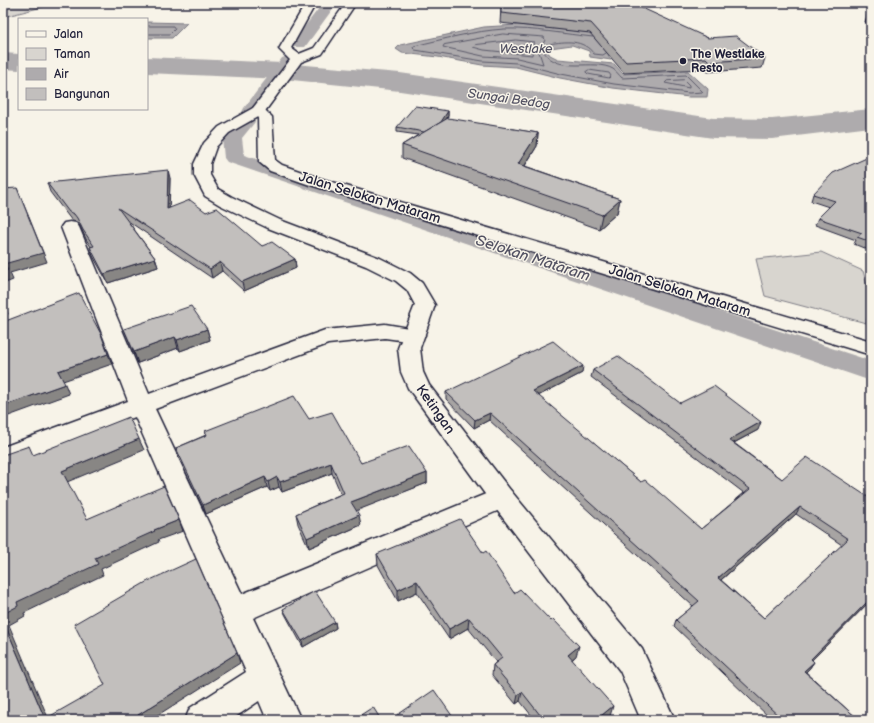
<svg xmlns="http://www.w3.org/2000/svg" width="874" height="723" font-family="'Balsamiq Sans',sans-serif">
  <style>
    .green { fill: #d8d5cf; stroke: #7d7c85 }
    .water { fill: #aeabad; stroke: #76747f }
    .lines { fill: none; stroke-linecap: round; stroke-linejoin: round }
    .shore { stroke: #5a5969; stroke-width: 1 }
    .canal { fill: #aeabad; fill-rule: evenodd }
    .river { fill: #aeabad; fill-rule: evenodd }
    .minor-casing { stroke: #22223b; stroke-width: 3 }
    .tertiary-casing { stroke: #22223b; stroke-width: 3 }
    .minor { fill: #f7f3e8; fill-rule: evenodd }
    .tertiary { fill: #f7f3e8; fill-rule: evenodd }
    .wall { fill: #a7a4a3; stroke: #22223b; fill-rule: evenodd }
    .shaded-wall { fill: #888684; stroke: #22223b }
    .building { fill: #c2bfbd; stroke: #22223b; fill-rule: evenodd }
    .poi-dot { fill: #22223b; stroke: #f7f3e8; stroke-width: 1.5 }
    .labels { text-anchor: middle; stroke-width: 3; stroke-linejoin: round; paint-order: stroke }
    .far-poi-label { font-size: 12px; font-weight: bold; fill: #22223b; stroke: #f7f3e8; text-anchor: start }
    .far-water-label { font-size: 13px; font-style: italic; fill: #535263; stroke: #f7f3e8 }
    .street-label { font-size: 14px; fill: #22223b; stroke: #f7f3e8 }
    .water-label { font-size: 15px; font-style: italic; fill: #535263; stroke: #f7f3e8 }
  </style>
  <rect width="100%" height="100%" fill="#f7f3e8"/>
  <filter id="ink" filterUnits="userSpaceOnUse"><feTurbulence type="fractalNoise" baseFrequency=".025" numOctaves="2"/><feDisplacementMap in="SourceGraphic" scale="8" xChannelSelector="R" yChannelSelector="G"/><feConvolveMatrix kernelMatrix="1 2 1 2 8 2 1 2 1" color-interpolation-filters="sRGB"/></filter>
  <g filter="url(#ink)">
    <g class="green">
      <polygon points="3,3 58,3 3,17"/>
      <polygon points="821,252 863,271 871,300 866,323 765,296 756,259"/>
    </g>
    <g class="water">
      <polygon points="147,22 187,23 172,38 147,38"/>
      <polygon points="517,25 596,33 670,52 608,56 611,60 590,57 589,51 572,45 550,48 548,52 550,55 558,59 614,64 623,74 688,71 708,89 707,97 689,97 613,88 560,78 516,67 482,65 438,57 402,53 396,49 400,45 484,27"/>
    </g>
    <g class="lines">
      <g class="shore">
        <polyline points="147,26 173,26 175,29 170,34 147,34"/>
        <polygon points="503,34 544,37 545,40 539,52 543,64 517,58 483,56 443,47 444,45"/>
        <path d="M 593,37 C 564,34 534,28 504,29 C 474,31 444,39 414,46 L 413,48 L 415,50 L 483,61 L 517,63 L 561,74 L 614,84 L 689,93 L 703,92 L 686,75 L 622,78 C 619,75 616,71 613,69 C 594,58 559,75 544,52 L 549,44 C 566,41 583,39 594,54 L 603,55 L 606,53"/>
        <polygon points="516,40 534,42 532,55 484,50 473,47 475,45"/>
        <polygon points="589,70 609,73 611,76 609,78 588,74 586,72"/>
        <polygon points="684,80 689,85 689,88 665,83 667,81"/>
      </g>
      <g class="canal">
        <polygon points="323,3 337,3 305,47 293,47 291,44"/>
        <polygon points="288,56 294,58 296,61 258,116 251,118 244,116 242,112 244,108 282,58"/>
        <polygon points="246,116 253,118 255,122 242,138 244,155 871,361 871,381 227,162 224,158 222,137 239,118"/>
      </g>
      <g class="river">
        <polygon points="3,53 19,54 19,70 3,69"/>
        <polygon points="147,57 282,63 400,73 713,118 772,119 871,109 871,127 772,139 713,138 400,91 282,79 147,73"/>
      </g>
      <g class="minor-casing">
        <g id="minor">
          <polygon points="258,107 263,108 272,117 275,160 282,165 319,178 871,341 871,355 307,184 270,171 259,162 258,118 251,111 253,108"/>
          <polygon points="70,222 76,223 79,227 149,394 325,330 385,324 421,330 425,335 421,340 414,342 385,338 328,344 155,409 242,594 493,491 502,487 511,491 515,498 511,505 253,618 301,720 267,720 259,701 231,720 185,720 190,708 246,672 135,417 3,467 3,447 128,401 61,227 64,223"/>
        </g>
      </g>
      <g class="tertiary-casing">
        <polygon id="tertiary" points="306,3 316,3 291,48 299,54 314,48 346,3 356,3 322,54 301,62 263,114 229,133 216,147 210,164 210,175 218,189 232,197 280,220 380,258 410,273 422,283 435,305 420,348 423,372 429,385 511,491 642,649 675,720 641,720 620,671 493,505 408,388 401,372 398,348 415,305 407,290 396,281 366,266 268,228 220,205 205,196 194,175 194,164 204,143 219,127 253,108 290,60 279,49"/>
      </g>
      <use href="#minor" class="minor"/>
      <use href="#tertiary" class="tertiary"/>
    </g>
    <g class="wall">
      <polygon points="501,7 630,7 708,38 765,58 762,68 708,72 703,69 624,73 590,33 500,23"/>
      <polygon points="871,8 871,24 865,22 869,9"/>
      <polygon points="448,111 448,116 447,119 538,133 537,146 525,166 620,199 617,213 599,229 402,158 402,145 418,135 397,132 397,127"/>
      <polygon points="871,156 871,251 854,244 856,240 815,225 818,218 829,207 811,201 813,194"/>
      <polygon points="170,178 169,208 206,212 262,246 295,259 296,268 244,291 222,271 212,278 128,221 155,258 158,267 108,283 93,256 90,247 91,247 86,239 80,226 77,222 72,221 50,192 47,183"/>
      <polygon points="871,308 871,316 868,315"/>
      <polygon points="124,329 207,329 210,340 180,351 178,348 138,363"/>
      <path d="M 593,370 L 680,403 L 758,430 L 734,443 L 782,479 L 871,499 L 871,600 L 812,660 L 814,662 L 809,669 L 806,672 L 859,720 L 772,720 L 674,626 L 676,620 L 693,606 L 489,420 L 474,428 L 446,399 L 446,392 L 582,373 L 538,396 L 641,482 L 701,529 L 744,493 L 591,377 ZM 796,514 L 842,545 L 764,618 L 721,580 Z"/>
      <polygon points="309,419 361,463 427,473 427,483 356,510 361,525 309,548 298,524 296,514 341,494 332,473 282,492 279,487 270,491 267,487 206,514 179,458 176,448 206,435 205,431"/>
      <polygon points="483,553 514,593 576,656 572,660 610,716 605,720 535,720 520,701 516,704 492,675 493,665 496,662 468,628 449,639 417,592 398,601 378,565 377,554"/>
      <polygon points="283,609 335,622 336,628 303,647 285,614"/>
    </g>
    <g class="shaded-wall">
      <polygon points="448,111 448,116 433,138 433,133"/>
      <polygon points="538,133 537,146 517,178 518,164"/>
      <polygon points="168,170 170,178 169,218 167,209"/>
      <polygon points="17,188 47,262 10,273 13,280 3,284 4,264"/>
      <polygon points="620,199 617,213 599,229 602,215"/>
      <polygon points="155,258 158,267 108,283 104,274"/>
      <polygon points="295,259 296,268 244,291 242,282"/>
      <polygon points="220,262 222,271 212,278 210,269"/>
      <polygon points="4,304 8,314 3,317 3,305"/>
      <polygon points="207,329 210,340 180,351 177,340"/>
      <polygon points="175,337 178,348 138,363 134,352"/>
      <polygon points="108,354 112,364 63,381 58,371"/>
      <polygon points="583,366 582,373 532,399 533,391"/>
      <polygon points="65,384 69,394 3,418 3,406"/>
      <polygon points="490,413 489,420 474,428 475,420"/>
      <polygon points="761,422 758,430 726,447 729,440"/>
      <polygon points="139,439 144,450 67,482 62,471"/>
      <polygon points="331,463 332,473 282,492 280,482"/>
      <polygon points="427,473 427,483 353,512 351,502"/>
      <polygon points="265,477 267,487 206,514 203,505"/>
      <polygon points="277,477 279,487 270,491 268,482"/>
      <polygon points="800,507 796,514 715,585 718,578"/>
      <polygon points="359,515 361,525 309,548 307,538"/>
      <polygon points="179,520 183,531 158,540 159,542 101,569 103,575 24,613 25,616 9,625 49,720 45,719 3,620 3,614 17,602 95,558 154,530"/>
      <polygon points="417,581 417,592 398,601 398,590"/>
      <polygon points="871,598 871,600 806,666 811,659"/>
      <polygon points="469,618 468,628 449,639 449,629"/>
      <polygon points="335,622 336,628 303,647 302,641"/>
      <polygon points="579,646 576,656 565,665 568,655"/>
      <polygon points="237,653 240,663 150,720 140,720 138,715"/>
      <polygon points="814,662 809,669 800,677 804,671"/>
      <polygon points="522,692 520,701 516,704 518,695"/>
      <polygon points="613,706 610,716 605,720 596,720"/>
    </g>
    <g class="building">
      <polygon points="524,3 624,3 630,7 640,7 708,38 736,36 765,58 710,62 706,58 626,62 591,23 501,13 501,7"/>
      <polygon points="415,106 448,111 441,122 424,132 397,127"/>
      <polygon points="448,118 538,133 518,164 620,199 602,215 402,145"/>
      <polygon points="871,156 871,242 857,237 862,233 818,218 835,201 813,194 833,173"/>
      <polygon points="168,170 167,209 190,200 206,212 217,208 262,246 272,242 295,259 242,282 220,262 210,269 118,208 155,258 104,274 90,247 94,246 83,230 77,218 74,214 69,212 47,183"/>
      <polygon points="17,188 43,253 4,264 8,270 3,272 3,189"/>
      <polygon points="79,293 101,334 108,354 58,371 65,384 3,406 3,322"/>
      <polygon points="191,306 207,329 177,340 175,337 134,352 124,329"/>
      <path d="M 553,341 L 583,366 L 533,391 L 641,482 L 645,480 L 701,529 L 750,489 L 593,370 L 618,356 L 680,403 L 714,386 L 761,422 L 729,440 L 782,479 L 807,457 L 871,499 L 871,598 L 811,659 L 814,662 L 804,671 L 859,720 L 783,720 L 676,620 L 699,601 L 490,413 L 475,420 L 446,392 ZM 800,507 L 848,539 L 764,618 L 718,578 Z"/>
      <polygon points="294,396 309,419 332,412 361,463 409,446 427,473 351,502 359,515 307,538 296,514 344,493 331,463 280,482 277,477 268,482 265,477 203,505 176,448 207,435 205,431"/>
      <polygon points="129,417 139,439 62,471 87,519 164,486 179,520 154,530 155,531 95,558 98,564 17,602 18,606 3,614 3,455 29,446 33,455"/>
      <polygon points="460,519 483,553 486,551 514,593 520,589 551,621 553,619 579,646 568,655 613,706 596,720 544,720 522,692 518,695 493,665 502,658 469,618 449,629 417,581 398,590 377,554"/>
      <polygon points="196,559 237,653 138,715 140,720 3,720 3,620 45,719 105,685 74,624 148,581"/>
      <polygon points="315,591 335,622 302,641 283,609"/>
      <polygon points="434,690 455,720 390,720"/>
      <polygon points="373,707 381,720 353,720"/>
    </g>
  </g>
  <circle class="poi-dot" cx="683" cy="61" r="4"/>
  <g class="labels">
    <g class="far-poi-label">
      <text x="691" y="58">The Westlake<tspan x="691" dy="14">Resto</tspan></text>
    </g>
    <g class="far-water-label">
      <text x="526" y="53">Westlake</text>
      <text transform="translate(509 98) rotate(8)" y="5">Sungai Bedog</text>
    </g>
    <g class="street-label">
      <text transform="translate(370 197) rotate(17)" y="5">Jalan Selokan Mataram</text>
      <text transform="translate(680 290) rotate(17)" y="5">Jalan Selokan Mataram</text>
      <text transform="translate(436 409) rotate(55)" y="5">Ketingan</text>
    </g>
    <g class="water-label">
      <text transform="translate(533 258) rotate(18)" y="5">Selokan Mataram</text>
    </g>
  </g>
  <rect width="874" height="723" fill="none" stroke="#f7f3e8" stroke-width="16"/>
  <rect x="8" y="8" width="858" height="707" fill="none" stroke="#22223b" stroke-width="1.5" filter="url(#ink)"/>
  <rect x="18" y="18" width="130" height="92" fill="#f7f3e8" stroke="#a29fa3"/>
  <rect x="26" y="31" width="20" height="6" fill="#f7f3e8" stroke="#a29fa3"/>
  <text x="54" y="38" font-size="12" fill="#22223b">Jalan</text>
  <rect x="26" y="48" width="20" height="12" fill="#d8d5cf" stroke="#a29fa3"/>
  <text x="54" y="58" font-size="12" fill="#22223b">Taman</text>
  <rect x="26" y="68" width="20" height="12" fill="#aeabad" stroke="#a29fa3"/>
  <text x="54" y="78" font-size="12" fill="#22223b">Air</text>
  <rect x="26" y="88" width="20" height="12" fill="#c2bfbd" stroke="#a29fa3"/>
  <text x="54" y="98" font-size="12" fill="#22223b">Bangunan</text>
</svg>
